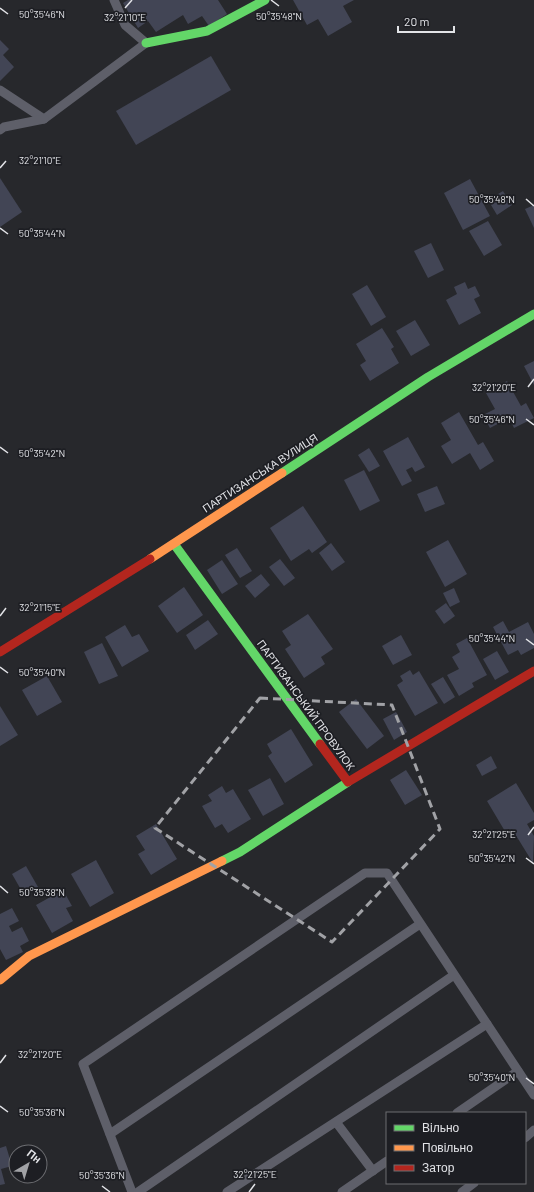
<svg xmlns="http://www.w3.org/2000/svg" width="534" height="1192" font-family="Barlow,sans-serif">
  <style>
    .building { fill: #424555 }
    .lines { fill: none; stroke-linecap: round; stroke-linejoin: round }
    .lane { stroke: #5e5f69; stroke-width: 9 }
    .fast { stroke: #63d668; stroke-width: 9 }
    .slow { stroke: #ff974d; stroke-width: 9 }
    .jam { stroke: #b3261e; stroke-width: 9 }
    .marked { fill: none; stroke: #a1a2a6; stroke-width: 3; stroke-dasharray: 8 5; stroke-linejoin: round }
    .ticks { fill: none; stroke: #e2e3e7; stroke-width: 1.5 }
    .labels { text-anchor: middle; stroke-width: 3.5; stroke-linejoin: round; paint-order: stroke }
    .street-label { font-size: 11px; fill: #e2e3e7; stroke: #1d1e23 }
    .ticks-label { font-size: 10px; text-anchor: middle; fill: #e2e3e7; stroke: #1d1e23; stroke-width: 3.5; stroke-linejoin: round; paint-order: stroke }
  </style>
  <rect width="100%" height="100%" fill="#27282c"/>
  <g class="building">
    <polygon points="128,0 218,0 227,14 209,26 202,16 188,24 183,15 156,32 148,21 138,28 123,3"/>
    <polygon points="293,0 354,0 343,6 352,22 328,36 318,19 307,25"/>
    <polygon points="0,40 9,49 3,55 14,67 0,81"/>
    <polygon points="211,56 231,90 136,145 116,111"/>
    <polygon points="0,178 22,212 0,227"/>
    <polygon points="470,179 490,216 463,230 444,193"/>
    <polygon points="503,191 512,205 497,215 488,200"/>
    <polygon points="534,205 534,228 525,209"/>
    <polygon points="488,221 502,245 484,256 469,231"/>
    <polygon points="431,243 444,270 428,278 414,251"/>
    <polygon points="465,282 468,289 475,286 480,296 474,299 481,313 459,325 446,300 457,294 454,287"/>
    <polygon points="367,285 386,317 371,326 352,294"/>
    <polygon points="415,320 430,345 411,356 396,331"/>
    <polygon points="382,328 394,347 391,349 399,363 370,381 360,365 366,361 356,344"/>
    <polygon points="534,361 534,385 524,366"/>
    <polygon points="507,381 521,406 526,403 534,418 514,428 509,418 490,428 483,415 495,409 486,393"/>
    <polygon points="459,412 478,445 483,442 494,461 480,470 470,453 452,464 441,446 451,440 441,423"/>
    <polygon points="408,437 425,467 415,472 412,467 406,470 412,481 402,486 383,451"/>
    <polygon points="369,448 380,466 369,472 358,455"/>
    <polygon points="364,470 380,501 360,511 344,480"/>
    <polygon points="437,486 445,504 425,512 417,494"/>
    <polygon points="303,506 327,542 312,553 309,549 291,561 270,528"/>
    <polygon points="448,540 467,574 445,587 426,552"/>
    <polygon points="331,543 345,562 332,571 319,553"/>
    <polygon points="237,548 252,571 240,578 225,555"/>
    <polygon points="280,559 295,578 284,586 269,567"/>
    <polygon points="222,560 238,584 222,594 207,570"/>
    <polygon points="261,574 270,585 255,598 245,586"/>
    <polygon points="184,587 203,615 177,633 158,606"/>
    <polygon points="454,588 460,602 450,607 443,593"/>
    <polygon points="446,603 455,616 444,624 435,611"/>
    <polygon points="308,614 333,649 321,657 325,664 304,678 285,649 291,645 282,631"/>
    <polygon points="208,620 218,634 195,650 186,635"/>
    <polygon points="503,621 509,632 528,622 534,634 534,648 521,655 518,650 508,655 493,627"/>
    <polygon points="125,625 132,637 139,634 149,651 122,667 105,637"/>
    <polygon points="401,635 412,655 393,665 382,646"/>
    <polygon points="467,638 487,675 472,683 474,687 459,696 447,675 459,669 452,657 460,652 456,644"/>
    <polygon points="102,643 118,676 99,684 84,652"/>
    <polygon points="497,651 509,672 495,680 483,659"/>
    <polygon points="410,670 413,675 419,671 438,703 415,716 397,685 403,681 400,676"/>
    <polygon points="47,676 62,702 37,716 22,690"/>
    <polygon points="443,677 455,697 444,704 431,684"/>
    <polygon points="356,699 384,736 367,749 339,712"/>
    <polygon points="0,706 18,735 0,746"/>
    <polygon points="396,712 407,732 394,740 383,719"/>
    <polygon points="291,729 313,765 285,783 268,756 272,753 267,744"/>
    <polygon points="491,756 497,768 482,776 476,765"/>
    <polygon points="406,770 422,795 405,805 390,780"/>
    <polygon points="270,778 284,804 263,816 248,790"/>
    <polygon points="516,783 534,813 534,820 527,824 534,836 533,863 512,829 506,833 487,801"/>
    <polygon points="222,786 226,793 233,789 251,819 228,833 222,824 215,828 202,806 212,801 208,795"/>
    <polygon points="156,824 177,859 151,875 138,854 145,850 136,836"/>
    <polygon points="96,860 114,893 90,907 71,874"/>
    <polygon points="26,866 38,887 24,895 12,874"/>
    <polygon points="63,890 72,906 66,908 73,921 52,933 36,905"/>
    <polygon points="12,908 19,921 9,926 12,932 22,927 29,941 20,946 23,952 6,960 0,949 0,914"/>
    <polygon points="6,1146 12,1166 1,1169 5,1184 0,1185 0,1148"/>
  </g>
  <g class="lines">
    <g class="lane">
      <polyline points="0,90 44,119 146,43 125,25 114,0"/>
      <polyline points="0,130 4,127 44,119"/>
      <polyline points="457,1113 518,1071"/>
      <polyline points="336,1122 373,1171"/>
      <polyline points="110,1134 420,924"/>
      <polyline points="525,1138 534,1130"/>
      <polyline points="132,1192 83,1064 365,873 387,873 534,1095"/>
      <polyline points="138,1192 454,975"/>
      <polyline points="227,1192 487,1024"/>
      <polyline points="342,1192 387,1161"/>
      <polyline points="462,1192 474,1183"/>
    </g>
    <g class="fast">
      <polyline points="146,43 207,31 265,0"/>
      <polyline points="282,473 428,377 534,314"/>
      <polyline points="174,544 320,744"/>
      <polyline points="222,861 240,852 348,782"/>
    </g>
    <g class="slow">
      <polyline points="150,559 282,473"/>
      <polyline points="0,980 29,956 222,861"/>
    </g>
    <g class="jam">
      <polyline points="0,652 150,559"/>
      <polyline points="320,744 348,782 534,671"/>
    </g>
  </g>
  <path class="marked" d="M 260,698 L 392,705 L 440,829 L 332,942 L 155,828 Z"/>
  <path class="ticks" d="M 271,0 L 279,6M 0,8 L 8,14M 125,8 L 132,0M 0,168 L 6,161M 526,199 L 534,206M 0,228 L 8,234M 528,387 L 534,379M 526,419 L 534,425M 0,447 L 8,453M 0,616 L 6,608M 526,639 L 534,645M 0,667 L 8,673M 528,835 L 534,827M 526,858 L 534,864M 0,886 L 8,893M 0,1063 L 6,1055M 526,1078 L 534,1084M 0,1106 L 8,1112M 102,1186 L 110,1192M 249,1192 L 255,1184"/>
  <g class="labels">
    <g class="street-label">
      <text transform="translate(260 473) rotate(-33)" y="4">ПАРТИЗАНСЬКА ВУЛИЦЯ</text>
      <text transform="translate(306 705) rotate(54)" y="4">ПАРТИЗАНСЬКИЙ ПРОВУЛОК</text>
    </g>
  </g>
  <g class="ticks-label">
    <text x="42" y="18">50°35'46"N</text>
    <text x="279" y="20">50°35'48"N</text>
    <text x="125" y="21">32°21'10"E</text>
    <text x="40" y="164">32°21'10"E</text>
    <text x="492" y="203">50°35'48"N</text>
    <text x="42" y="237">50°35'44"N</text>
    <text x="494" y="391">32°21'20"E</text>
    <text x="492" y="423">50°35'46"N</text>
    <text x="42" y="457">50°35'42"N</text>
    <text x="40" y="611">32°21'15"E</text>
    <text x="492" y="642">50°35'44"N</text>
    <text x="42" y="676">50°35'40"N</text>
    <text x="494" y="838">32°21'25"E</text>
    <text x="492" y="862">50°35'42"N</text>
    <text x="42" y="896">50°35'38"N</text>
    <text x="40" y="1058">32°21'20"E</text>
    <text x="492" y="1081">50°35'40"N</text>
    <text x="42" y="1116">50°35'36"N</text>
    <text x="255" y="1178">32°21'25"E</text>
    <text x="102" y="1179">50°35'36"N</text>
  </g>
  <rect x="386" y="1112" width="140" height="72" fill="#1d1e23" stroke="#6c6d71"/>
  <rect x="394" y="1125" width="20" height="6" fill="#63d668" stroke="#6c6d71"/>
  <text x="422" y="1132" font-size="12" fill="#e2e3e7">Вільно</text>
  <rect x="394" y="1145" width="20" height="6" fill="#ff974d" stroke="#6c6d71"/>
  <text x="422" y="1152" font-size="12" fill="#e2e3e7">Повільно</text>
  <rect x="394" y="1165" width="20" height="6" fill="#b3261e" stroke="#6c6d71"/>
  <text x="422" y="1172" font-size="12" fill="#e2e3e7">Затор</text>
  <g transform="translate(28 1164) rotate(38)"><circle r="19" fill="#1d1e23" stroke="#6c6d71"/>
  <path d="M0-3L7 15L0 10L-7 15Z" fill="#a1a2a6"/>
  <text y="-6" font-size="11" font-weight="bold" text-anchor="middle" fill="#e2e3e7">Пн</text>
  </g>
  <path d="M398 26v6h56v-6" fill="none" stroke="#e2e3e7" stroke-width="2"/>
  <text x="404" y="26" font-size="12" fill="#e2e3e7" stroke="#1d1e23" stroke-width="3" paint-order="stroke">20 m</text>
</svg>
